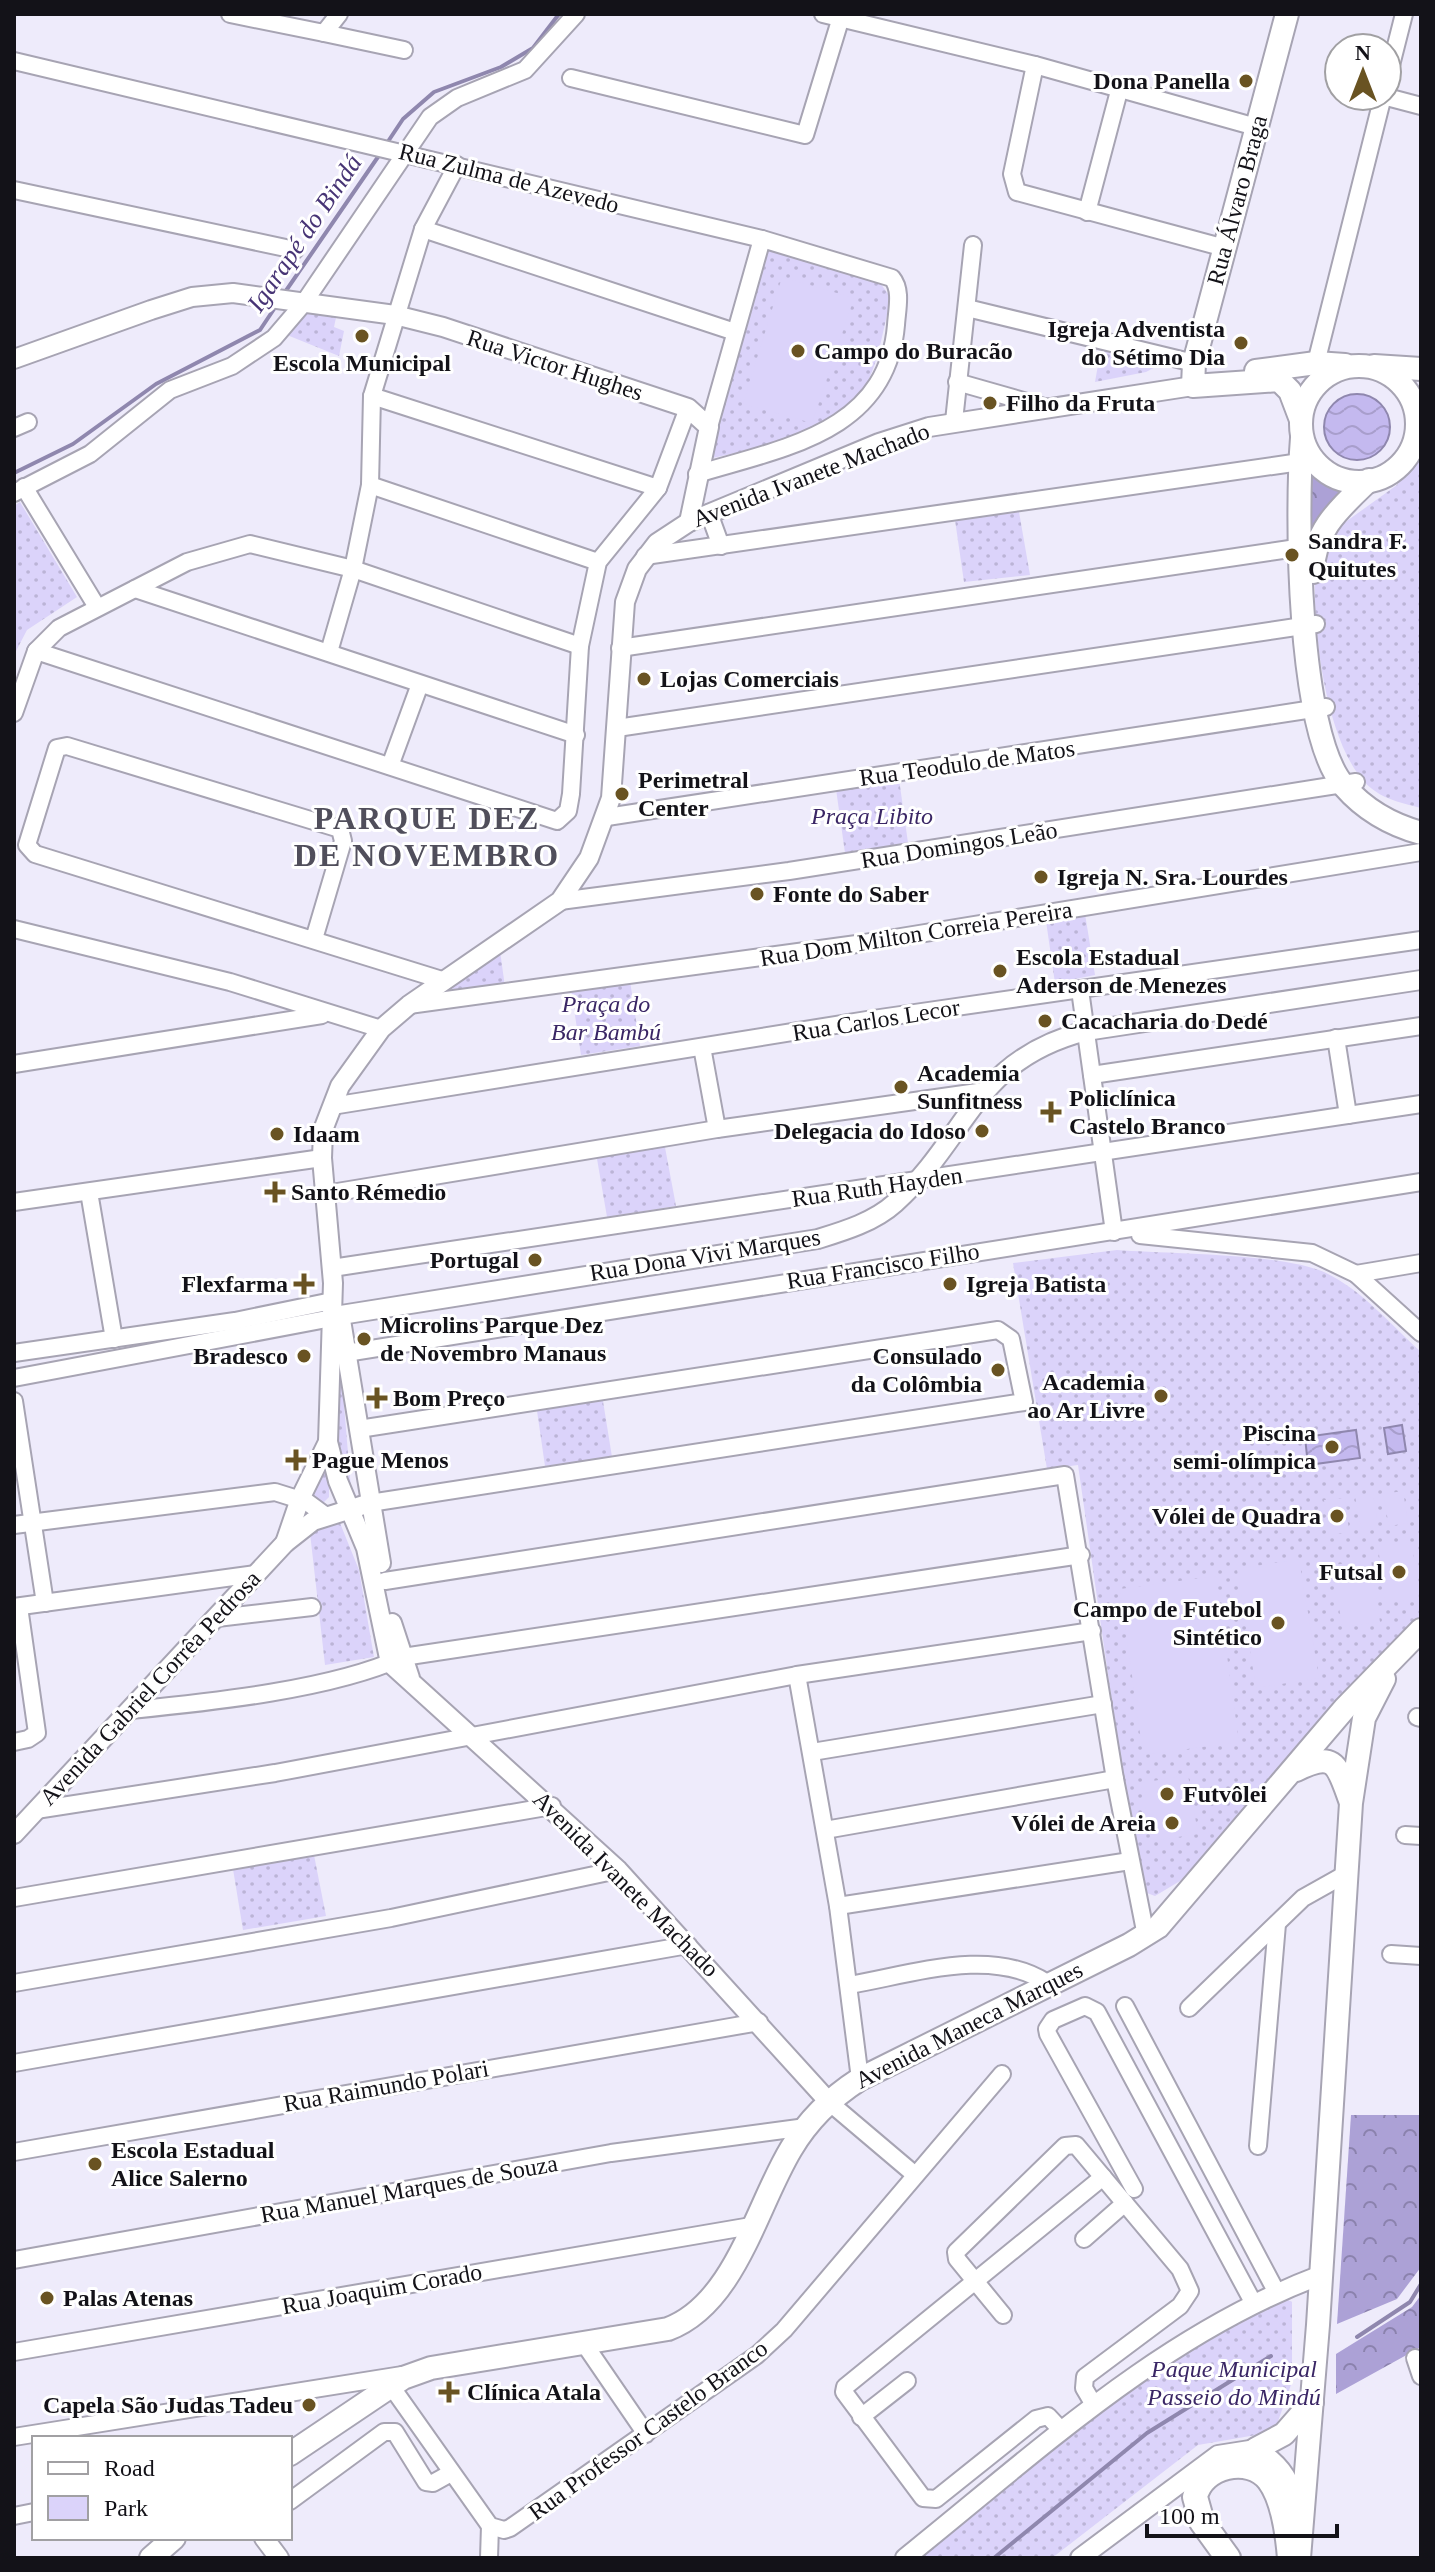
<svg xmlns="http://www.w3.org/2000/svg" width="1435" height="2572" font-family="'Times New Roman',serif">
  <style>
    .green { fill: url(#green-dots) }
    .forest { fill: url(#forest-crowns) }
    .pitch { fill: #dbd3fa }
    .water { fill: url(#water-waves); stroke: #8f87ae; stroke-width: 2 }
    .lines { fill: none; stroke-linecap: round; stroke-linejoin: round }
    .stream { stroke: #8f87ae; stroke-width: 4 }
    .minor-casing { stroke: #a7a4b3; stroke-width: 20 }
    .tertiary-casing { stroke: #a7a4b3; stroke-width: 22 }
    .secondary-casing { stroke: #a7a4b3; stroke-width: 26 }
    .primary-casing { stroke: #a7a4b3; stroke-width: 28 }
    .minor { stroke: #fff; stroke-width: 16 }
    .tertiary { stroke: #fff; stroke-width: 18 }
    .secondary { stroke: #fff; stroke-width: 22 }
    .primary { stroke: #fff; stroke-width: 24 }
    .poi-dot { fill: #695322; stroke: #fff; stroke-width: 3 }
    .labels { text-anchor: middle; stroke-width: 6; stroke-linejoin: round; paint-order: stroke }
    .poi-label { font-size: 24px; font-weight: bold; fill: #131218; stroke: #fff; text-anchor: start }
    .street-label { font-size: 24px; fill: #131218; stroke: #fff }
    .park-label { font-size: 24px; font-style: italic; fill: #3a2665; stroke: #fff }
    .water-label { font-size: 26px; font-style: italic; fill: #473475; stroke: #fff }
    .district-label { font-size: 32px; font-weight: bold; letter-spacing: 2px; fill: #504e5b; stroke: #fff }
  </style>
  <defs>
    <pattern id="green-dots" width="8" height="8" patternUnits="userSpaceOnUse" patternTransform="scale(2)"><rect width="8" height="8" fill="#dbd3fa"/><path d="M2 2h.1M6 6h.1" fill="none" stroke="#bbb4d6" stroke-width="1.8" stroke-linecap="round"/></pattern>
    <pattern id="forest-crowns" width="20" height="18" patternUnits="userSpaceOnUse" patternTransform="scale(2)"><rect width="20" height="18" fill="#aca1d6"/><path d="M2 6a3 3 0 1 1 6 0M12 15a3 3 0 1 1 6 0" fill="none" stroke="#8b82ad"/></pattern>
    <pattern id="water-waves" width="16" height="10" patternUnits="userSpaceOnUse" patternTransform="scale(2)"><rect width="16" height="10" fill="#c4b9ef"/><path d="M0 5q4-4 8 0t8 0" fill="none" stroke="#a89ecc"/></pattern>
  </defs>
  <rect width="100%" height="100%" fill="#eeebfb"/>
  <g class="green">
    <path d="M 771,249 L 878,280 L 891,298 C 883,328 879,365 862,392 C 842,427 750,451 712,458 L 706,452 L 765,251 Z"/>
    <polygon points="313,309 337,313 334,327 344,331 339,356 282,333 298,314"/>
    <polygon points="1101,348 1161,364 1146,372 1095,382"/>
    <path d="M 1421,455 L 1421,808 C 1406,804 1387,800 1375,791 C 1323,757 1306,597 1319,541 L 1397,485 Z"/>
    <polygon points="20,502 77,597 27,630 14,655 14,506"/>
    <polygon points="1019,512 1030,575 964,582 955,520"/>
    <polygon points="899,779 908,843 845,853 836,789"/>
    <polygon points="1085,914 1095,975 1055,983 1046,921"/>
    <polygon points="500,951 505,987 425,998"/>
    <polygon points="630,981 640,1046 581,1055 571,989"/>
    <polygon points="664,1142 676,1206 607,1217 596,1153"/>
    <path d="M 1117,1250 C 1166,1254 1286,1253 1326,1273 C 1362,1290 1392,1326 1421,1352 L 1421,1621 L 1180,1881 L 1155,1896 L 1139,1890 L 1078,1465 L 1047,1469 L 1013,1263 Z"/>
    <polygon points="339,1345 351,1489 338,1479 329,1483 329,1497 323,1503 331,1526 340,1523 359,1570 374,1657 325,1665 310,1533 326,1526 319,1504 310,1501 321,1454 327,1478 337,1476 329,1406"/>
    <polygon points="602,1395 612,1457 545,1466 536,1404"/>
    <polygon points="313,1850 326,1916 243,1930 232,1863"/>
    <polygon points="1282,2297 1292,2302 1292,2382 1277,2424 1256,2435 1198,2445 1052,2558 915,2558 1134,2383 1186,2347"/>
  </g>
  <g class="forest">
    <polygon points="1304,454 1319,474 1354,485 1322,511 1306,541"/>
    <polygon points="1351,2115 1421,2115 1421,2267 1397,2299 1337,2324"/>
    <polygon points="1421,2295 1421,2347 1336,2394 1336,2354 1412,2307"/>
  </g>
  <g class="pitch">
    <polygon points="782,277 854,298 812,423 743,404"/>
    <polygon points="1403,1491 1408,1523 1389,1526 1383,1494"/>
    <polygon points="1373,1493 1378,1525 1361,1528 1355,1496"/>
    <polygon points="1345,1498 1349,1532 1329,1535 1324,1500"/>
    <polygon points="1412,1542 1419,1599 1385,1603 1378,1546"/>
    <polygon points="1299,1559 1319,1678 1256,1688 1237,1569"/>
    <polygon points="1371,1560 1380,1622 1342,1627 1333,1565"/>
    <polygon points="1216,1576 1239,1742 1143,1755 1120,1589"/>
    <polygon points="1188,1775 1198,1834 1151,1841 1141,1783"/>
  </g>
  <g class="water">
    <circle cx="1357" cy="427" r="33"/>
    <polygon points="1402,1425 1406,1451 1388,1454 1384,1428"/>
    <polygon points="1356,1430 1360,1458 1308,1465 1305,1437"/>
  </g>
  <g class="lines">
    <g class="stream">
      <polyline points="387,143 403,119 434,92 501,67 533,48 559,14"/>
      <polyline points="283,295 380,154"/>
      <polyline points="14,473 73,444 156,384 260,330 276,306"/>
      <polyline points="1357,2337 1410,2302 1421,2284"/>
      <polyline points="994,2558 1147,2433 1271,2356"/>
    </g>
    <g class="minor-casing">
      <g id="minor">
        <polyline points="230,14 324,33 339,14"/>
        <polyline points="823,14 1035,65 1256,127"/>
        <polyline points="324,33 404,50"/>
        <path d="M 14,61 L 762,239 L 892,278 C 902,290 897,309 896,325 C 887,433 782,448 697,474"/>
        <polyline points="1035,65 1012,174 1017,192 1225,248"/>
        <polyline points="571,78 805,135 842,14"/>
        <polyline points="1387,81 1404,14"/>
        <polyline points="1383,96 1421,106"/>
        <polyline points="14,190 295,250"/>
        <polyline points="1087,212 1119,91"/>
        <polyline points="423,229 735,332"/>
        <polyline points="967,308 1194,363"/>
        <polyline points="1316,363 1383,96"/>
        <polyline points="957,382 1048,408"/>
        <polyline points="372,396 658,488"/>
        <polyline points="954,421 973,245"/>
        <polyline points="709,427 762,239"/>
        <polyline points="14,428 28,422"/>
        <polyline points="370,485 598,562"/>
        <polyline points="24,487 97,607"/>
        <polyline points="14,493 90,454 170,390 232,366 274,338 303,304 430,117 457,98 525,70 576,14"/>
        <polyline points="709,513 721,546"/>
        <polyline points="645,556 1300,462"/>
        <polyline points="135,589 576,735"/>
        <polyline points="620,648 1310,546"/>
        <polyline points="36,651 557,821 568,811 571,794 580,646 598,562 658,488 688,408"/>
        <polyline points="329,652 353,569 370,485 372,396 423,229 457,165"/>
        <polyline points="14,713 36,651 59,628 187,562 250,544 353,569 580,646"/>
        <polyline points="617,728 1316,624"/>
        <polyline points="390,766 420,684"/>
        <polyline points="607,817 1326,707"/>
        <polyline points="560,901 789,871 1356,782"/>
        <polyline points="14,929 230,982 381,1029"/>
        <polyline points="314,939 343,841 340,829 67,746 57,748 27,845 35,854 445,981"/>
        <polyline points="1080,990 1114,1232"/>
        <polyline points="409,1005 864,943 1421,852"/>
        <polyline points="1336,1038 1348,1115"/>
        <polyline points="702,1047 717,1129"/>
        <polyline points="14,1064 322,1015"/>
        <polyline points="1092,1075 1421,1026"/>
        <polyline points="332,1106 873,1019 1421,940"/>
        <polyline points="89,1192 114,1339"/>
        <polyline points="325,1194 717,1129 985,1091"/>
        <polyline points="14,1202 322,1158"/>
        <polyline points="1140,1235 1312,1253 1356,1274 1421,1333"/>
        <polyline points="332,1268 1421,1104"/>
        <polyline points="1356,1274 1421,1263"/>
        <polyline points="14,1353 235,1321 332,1301"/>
        <path d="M 346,1353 C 704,1294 1063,1241 1421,1182"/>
        <polyline points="14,1378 332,1318"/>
        <polyline points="14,1401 45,1603"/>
        <polyline points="359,1429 998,1330 1011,1339 1024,1402 370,1503"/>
        <polyline points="14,1525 275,1492 307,1502 326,1516"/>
        <polyline points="385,1581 1065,1475 1115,1779 1146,1936"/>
        <polyline points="14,1607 256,1574"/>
        <polyline points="217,1618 312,1607"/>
        <polyline points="797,1675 838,1906 860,2079"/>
        <path d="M 131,1710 C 210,1702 331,1690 403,1657 L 1081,1555"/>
        <polyline points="1417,1717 1421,1718"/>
        <polyline points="14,1742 28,1739 37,1733 19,1607"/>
        <polyline points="812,1752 1103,1704"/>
        <polyline points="36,1810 275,1773 797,1675 1092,1631"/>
        <polyline points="825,1830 1115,1779"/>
        <polyline points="1405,1835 1421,1836"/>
        <polyline points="14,1898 552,1806"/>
        <polyline points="838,1906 1130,1861"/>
        <polyline points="1391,1954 1421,1956"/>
        <polyline points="14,1983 391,1918 618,1870"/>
        <path d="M 849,1985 C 910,1975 991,1946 1047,1983"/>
        <polyline points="1125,2006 1277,2293"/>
        <polyline points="1189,2008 1303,1898 1344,1875"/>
        <polyline points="14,2063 688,1945"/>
        <polyline points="829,2102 914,2174"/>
        <polyline points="1258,2146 1277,1924"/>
        <polyline points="14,2152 759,2022"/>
        <polyline points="1134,2189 1048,2034 1047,2029 1053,2020 1085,2006 1097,2012 1254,2304"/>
        <polyline points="1084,2239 1125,2203"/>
        <polyline points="14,2260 611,2153 806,2127"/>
        <polyline points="1003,2315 957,2259 956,2252 1065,2146 1076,2145 1180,2269 1190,2291 1180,2306 1085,2377 1084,2388 1094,2405"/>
        <polyline points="583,2342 646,2434"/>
        <polyline points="14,2352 751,2226"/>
        <polyline points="1415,2358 1421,2376"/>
        <polyline points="391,2386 490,2526 504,2530 510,2528 757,2355 784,2330 1002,2074"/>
        <polyline points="861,2417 907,2381"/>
        <polyline points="1062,2431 1048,2416 1036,2419 936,2499 923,2498 844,2392 845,2387 1103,2177"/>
        <polyline points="14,2437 402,2375"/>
        <polyline points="290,2501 384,2432 395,2432 426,2482 433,2483 451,2473"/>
        <polyline points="14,2516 34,2512"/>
        <polyline points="489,2558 490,2526"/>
      </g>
    </g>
    <g class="tertiary-casing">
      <g id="tertiary">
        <polyline points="14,359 151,310 192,297 233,293 395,315 443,327 688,408 709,427 689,522"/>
        <polyline points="1414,440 1421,429"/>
        <path d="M 341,1315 L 818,1239 C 844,1231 874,1222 895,1203 C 969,1137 973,1060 1086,1031 L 1421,980"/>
        <polyline points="341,1320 381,1563"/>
        <polyline points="285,1543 300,1499 328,1442"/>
        <polyline points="392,1623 410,1678"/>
        <polyline points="14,1834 285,1543 313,1521 370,1503"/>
        <polyline points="829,2102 618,1870 390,1663 366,1548 338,1481 328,1442 333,1283 322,1158 323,1130 340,1086 381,1029 409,1005 560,901 589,858 611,798 625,602 637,569 657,543 689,522 879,443 929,427 1193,386"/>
        <polyline points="264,2538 279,2558"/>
        <path d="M 905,2558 C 1036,2453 1161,2335 1321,2275"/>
        <path d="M 1080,2558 L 1218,2455 L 1256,2449 C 1283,2465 1293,2484 1299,2514"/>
      </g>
    </g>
    <g class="secondary-casing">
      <g id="secondary">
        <polyline points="1287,14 1194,363 1193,386 1279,380 1290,391 1301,420"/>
        <polyline points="1374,366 1421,369"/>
        <circle cx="1359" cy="424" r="58"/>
        <polyline points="1256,371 1316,363 1345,365"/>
        <path d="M 1302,438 C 1296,510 1297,733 1344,786 C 1364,809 1392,825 1421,833"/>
        <path d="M 1313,572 C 1313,530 1341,507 1369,480"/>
        <path d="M 1296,1770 C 1335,1751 1337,1764 1350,1800"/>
        <polyline points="1256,2449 1284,2434 1312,2402"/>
        <path d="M 290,2454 L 403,2378 L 431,2368 L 668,2329 C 735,2304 756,2207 791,2149 C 808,2120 832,2097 860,2079 L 1129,1945 L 1158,1927 L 1345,1708 L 1421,1630"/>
        <polyline points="151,2558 174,2538"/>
        <polyline points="1299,2558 1318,2325 1351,1803 1364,1718 1384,1679"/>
      </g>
    </g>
    <g class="primary-casing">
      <path id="primary" d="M 1228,2558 L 1202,2522 L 1195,2497 C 1201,2466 1249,2454 1269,2480 C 1284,2500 1288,2534 1290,2558"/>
    </g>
    <use href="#minor" class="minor"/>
    <use href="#tertiary" class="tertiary"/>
    <use href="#secondary" class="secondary"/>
    <use href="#primary" class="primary"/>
  </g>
  <g class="poi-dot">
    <circle cx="1246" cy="81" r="8"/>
    <circle cx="362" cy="336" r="8"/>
    <circle cx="1241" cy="343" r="8"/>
    <circle cx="798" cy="351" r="8"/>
    <circle cx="990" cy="403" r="8"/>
    <circle cx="1292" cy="555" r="8"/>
    <circle cx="644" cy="679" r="8"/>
    <circle cx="622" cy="794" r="8"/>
    <circle cx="1041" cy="877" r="8"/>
    <circle cx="757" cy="894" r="8"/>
    <circle cx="1000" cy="971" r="8"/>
    <circle cx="1045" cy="1021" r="8"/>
    <circle cx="901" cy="1087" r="8"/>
    <path d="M1047 1100h8v8h8v8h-8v8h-8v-8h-8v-8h8z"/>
    <circle cx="982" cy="1131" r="8"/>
    <circle cx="277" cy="1134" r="8"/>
    <path d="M271 1180h8v8h8v8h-8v8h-8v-8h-8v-8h8z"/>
    <circle cx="535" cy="1260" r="8"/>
    <path d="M300 1272h8v8h8v8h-8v8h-8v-8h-8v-8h8z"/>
    <circle cx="950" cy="1284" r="8"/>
    <circle cx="364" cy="1339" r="8"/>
    <circle cx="304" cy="1356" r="8"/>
    <circle cx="998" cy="1370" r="8"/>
    <circle cx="1161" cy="1396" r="8"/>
    <path d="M373 1386h8v8h8v8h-8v8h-8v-8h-8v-8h8z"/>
    <circle cx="1332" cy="1447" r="8"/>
    <path d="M292 1448h8v8h8v8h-8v8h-8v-8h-8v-8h8z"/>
    <circle cx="1337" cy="1516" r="8"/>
    <circle cx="1399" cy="1572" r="8"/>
    <circle cx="1278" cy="1623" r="8"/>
    <circle cx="1167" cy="1794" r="8"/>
    <circle cx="1172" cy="1823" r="8"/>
    <circle cx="95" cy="2164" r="8"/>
    <circle cx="47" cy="2298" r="8"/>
    <path d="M445 2380h8v8h8v8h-8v8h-8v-8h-8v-8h8z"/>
    <circle cx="309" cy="2405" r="8"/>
  </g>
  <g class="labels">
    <g class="poi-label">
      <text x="1230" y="89" text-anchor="end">Dona Panella</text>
      <text x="1225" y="337" text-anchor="end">Igreja Adventista<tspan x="1225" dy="28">do Sétimo Dia</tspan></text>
      <text x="814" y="359">Campo do Buracão</text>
      <text x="362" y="371" text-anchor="middle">Escola Municipal</text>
      <text x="1006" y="411">Filho da Fruta</text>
      <text x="1308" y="549">Sandra F.<tspan x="1308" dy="28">Quitutes</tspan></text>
      <text x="660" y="687">Lojas Comerciais</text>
      <text x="638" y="788">Perimetral<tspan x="638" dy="28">Center</tspan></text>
      <text x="1057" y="885">Igreja N. Sra. Lourdes</text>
      <text x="773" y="902">Fonte do Saber</text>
      <text x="1016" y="965">Escola Estadual<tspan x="1016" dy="28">Aderson de Menezes</tspan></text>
      <text x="1061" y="1029">Cacacharia do Dedé</text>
      <text x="917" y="1081">Academia<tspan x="917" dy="28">Sunfitness</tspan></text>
      <text x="1069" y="1106">Policlínica<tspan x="1069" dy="28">Castelo Branco</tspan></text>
      <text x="966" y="1139" text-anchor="end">Delegacia do Idoso</text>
      <text x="293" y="1142">Idaam</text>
      <text x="291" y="1200">Santo Rémedio</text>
      <text x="519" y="1268" text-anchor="end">Portugal</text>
      <text x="288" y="1292" text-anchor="end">Flexfarma</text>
      <text x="966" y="1292">Igreja Batista</text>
      <text x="380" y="1333">Microlins Parque Dez<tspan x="380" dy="28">de Novembro Manaus</tspan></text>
      <text x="288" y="1364" text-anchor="end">Bradesco</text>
      <text x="982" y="1364" text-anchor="end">Consulado<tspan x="982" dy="28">da Colômbia</tspan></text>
      <text x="1145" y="1390" text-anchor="end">Academia<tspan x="1145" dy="28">ao Ar Livre</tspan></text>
      <text x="393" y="1406">Bom Preço</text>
      <text x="1316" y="1441" text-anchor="end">Piscina<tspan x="1316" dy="28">semi-olímpica</tspan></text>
      <text x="312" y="1468">Pague Menos</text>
      <text x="1321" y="1524" text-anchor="end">Vólei de Quadra</text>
      <text x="1383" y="1580" text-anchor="end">Futsal</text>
      <text x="1262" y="1617" text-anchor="end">Campo de Futebol<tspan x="1262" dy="28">Sintético</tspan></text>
      <text x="1183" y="1802">Futvôlei</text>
      <text x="1156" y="1831" text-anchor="end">Vólei de Areia</text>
      <text x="111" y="2158">Escola Estadual<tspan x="111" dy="28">Alice Salerno</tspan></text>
      <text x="63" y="2306">Palas Atenas</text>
      <text x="467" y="2400">Clínica Atala</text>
      <text x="293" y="2413" text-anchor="end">Capela São Judas Tadeu</text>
    </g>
    <g class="street-label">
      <text transform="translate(509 178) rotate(14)" y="8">Rua Zulma de Azevedo</text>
      <text transform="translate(1237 200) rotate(-75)" y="8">Rua Álvaro Braga</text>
      <text transform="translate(555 365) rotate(18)" y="8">Rua Victor Hughes</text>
      <text transform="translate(811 475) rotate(-21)" y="8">Avenida Ivanete Machado</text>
      <text transform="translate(967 763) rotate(-8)" y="8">Rua Teodulo de Matos</text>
      <text transform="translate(959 845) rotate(-9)" y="8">Rua Domingos Leão</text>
      <text transform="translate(916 934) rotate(-9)" y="8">Rua Dom Milton Correia Pereira</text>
      <text transform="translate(876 1020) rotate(-9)" y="8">Rua Carlos Lecor</text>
      <text transform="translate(877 1187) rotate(-8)" y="8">Rua Ruth Hayden</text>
      <text transform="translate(705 1255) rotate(-9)" y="8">Rua Dona Vivi Marques</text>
      <text transform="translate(883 1266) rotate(-9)" y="8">Rua Francisco Filho</text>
      <text transform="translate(150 1688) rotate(-47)" y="8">Avenida Gabriel Corrêa Pedrosa</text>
      <text transform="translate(626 1884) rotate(45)" y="8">Avenida Ivanete Machado</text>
      <text transform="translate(969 2025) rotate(-27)" y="8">Avenida Maneca Marques</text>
      <text transform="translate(386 2086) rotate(-10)" y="8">Rua Raimundo Polari</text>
      <text transform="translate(409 2189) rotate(-10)" y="8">Rua Manuel Marques de Souza</text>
      <text transform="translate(382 2289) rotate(-10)" y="8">Rua Joaquim Corado</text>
      <text transform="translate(648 2430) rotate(-36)" y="8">Rua Professor Castelo Branco</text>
    </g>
    <g class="park-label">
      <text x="872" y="824">Praça Libito</text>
      <text x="606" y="1012">Praça do<tspan x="606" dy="28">Bar Bambú</tspan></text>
      <text x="1234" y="2377">Paque Municipal<tspan x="1234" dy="28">Passeio do Mindú</tspan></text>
    </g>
    <g class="water-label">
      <text transform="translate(304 233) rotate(-56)" y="9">Igarapé do Bindá</text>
    </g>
    <g class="district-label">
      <text x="427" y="829">PARQUE DEZ<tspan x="427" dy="37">DE NOVEMBRO</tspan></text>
    </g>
  </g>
  <rect width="1435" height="2572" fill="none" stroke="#131218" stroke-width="32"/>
  <rect x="32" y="2436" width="260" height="104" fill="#ffffff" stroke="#a1a0a3" stroke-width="2"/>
  <rect x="48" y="2462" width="40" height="12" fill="#ffffff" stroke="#a1a0a3" stroke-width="2"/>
  <text x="104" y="2476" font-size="24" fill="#131218">Road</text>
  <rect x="48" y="2496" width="40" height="24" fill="#dbd3fa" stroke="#a1a0a3" stroke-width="2"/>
  <text x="104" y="2516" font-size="24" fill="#131218">Park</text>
  <g transform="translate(1363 72)"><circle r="38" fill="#ffffff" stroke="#a1a0a3" stroke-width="2"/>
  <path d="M0-6L14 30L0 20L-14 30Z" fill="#695322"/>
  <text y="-12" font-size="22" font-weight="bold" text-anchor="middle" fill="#131218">N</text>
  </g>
  <path d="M1147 2524v12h190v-12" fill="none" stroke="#131218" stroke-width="4"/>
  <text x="1159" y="2524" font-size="24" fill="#131218" stroke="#ffffff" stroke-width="6" paint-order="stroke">100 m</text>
</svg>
